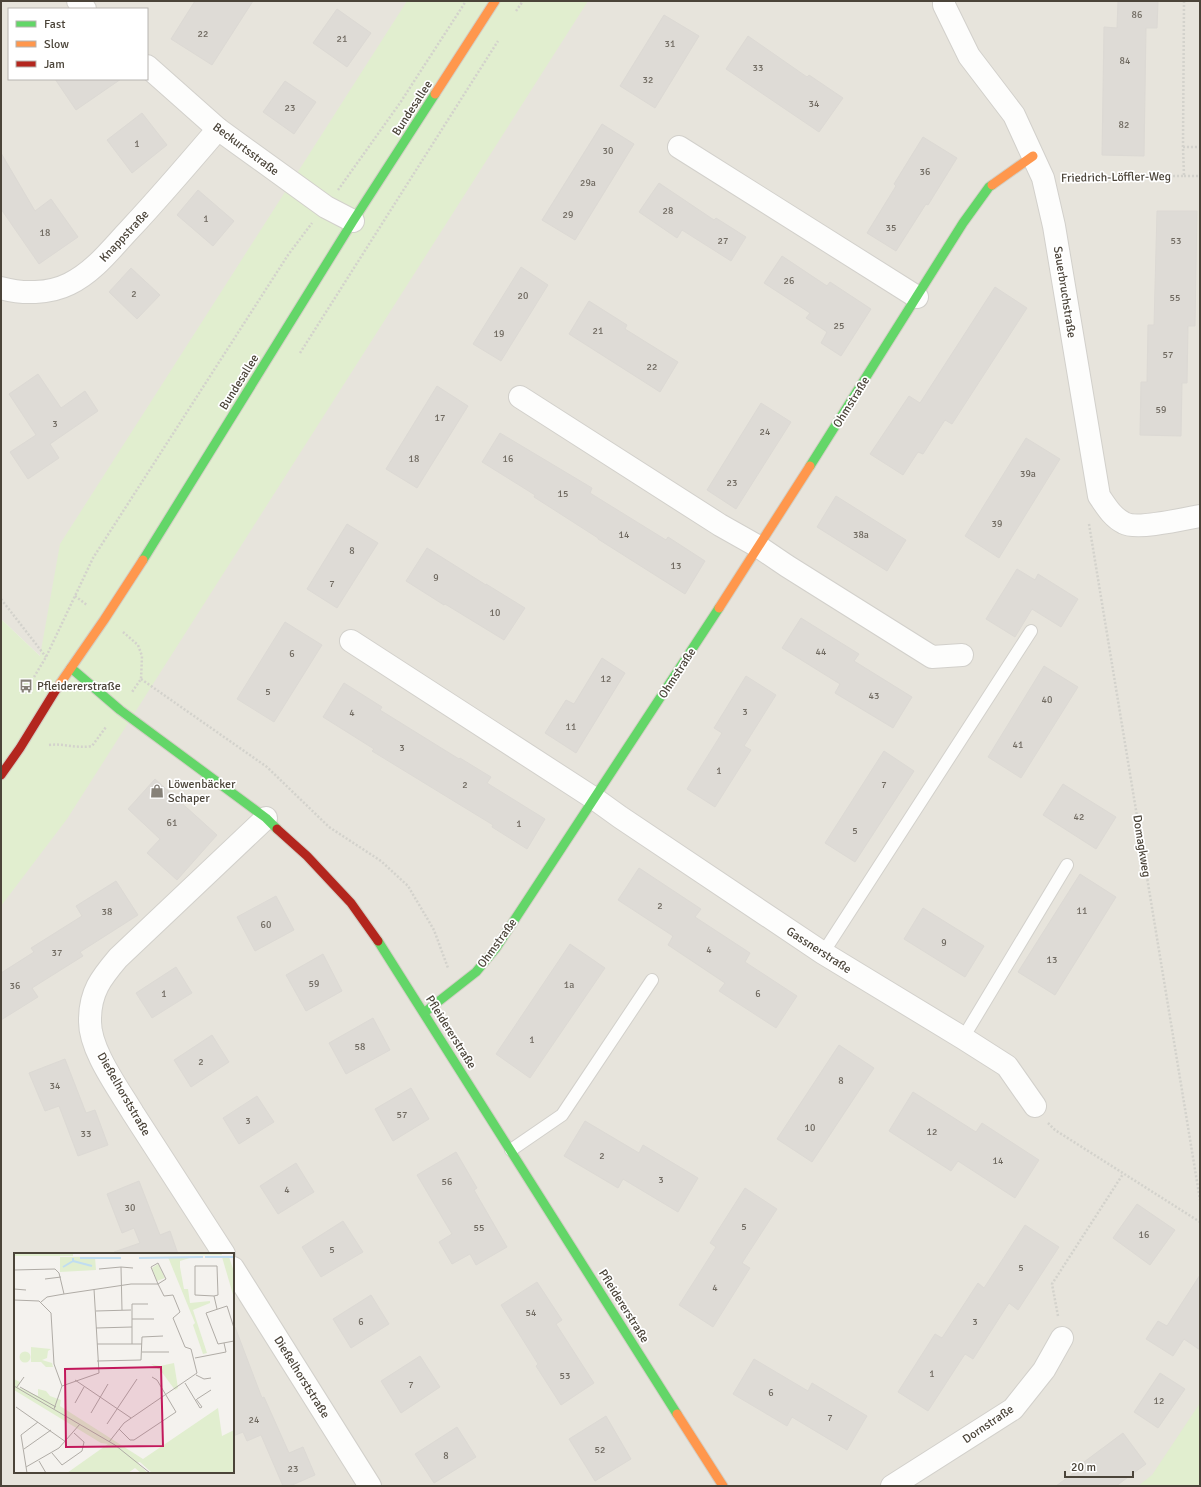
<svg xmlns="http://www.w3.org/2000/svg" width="1201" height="1487" font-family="Signika,sans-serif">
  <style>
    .residential { fill: #e7e4dc; fill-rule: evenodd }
    .green { fill: #e1eecf }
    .building { fill: #dedbd6; stroke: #dcd9d4 }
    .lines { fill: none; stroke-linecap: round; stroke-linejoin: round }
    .lane-casing { stroke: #d2d0cb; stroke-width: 14 }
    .street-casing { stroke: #d2d0cb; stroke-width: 24 }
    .fast-casing { stroke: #d3cfc5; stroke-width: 11 }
    .slow-casing { stroke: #d3cfc5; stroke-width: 11 }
    .jam-casing { stroke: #d3cfc5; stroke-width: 11 }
    .path { stroke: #d3d2cc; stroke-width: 2.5; stroke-dasharray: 2 2; stroke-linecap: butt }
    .lane { stroke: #fdfdfc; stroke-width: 12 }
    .street { stroke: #fdfdfc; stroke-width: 22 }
    .fast { stroke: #63d668; stroke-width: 9 }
    .slow { stroke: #ff974d; stroke-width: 9 }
    .jam { stroke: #b3261e; stroke-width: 9 }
    .labels { text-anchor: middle; stroke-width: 3.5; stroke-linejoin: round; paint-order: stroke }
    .number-label { font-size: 10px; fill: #706a61 }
    .street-label { font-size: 12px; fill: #4b4439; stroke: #fff }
    .poi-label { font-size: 12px; fill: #4b4439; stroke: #fff; text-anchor: start }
    .inset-river { fill: none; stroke: #c0ddf1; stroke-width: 2 }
    .inset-road { fill: none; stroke: #b0aca6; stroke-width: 1 }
    .view { fill: #c2185b; fill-opacity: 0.15; stroke: #c2185b; stroke-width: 2 }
    .inset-edge { fill: none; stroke: #4b4439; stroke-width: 2 }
  </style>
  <rect width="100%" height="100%" fill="#f4f2ee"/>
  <path class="residential" d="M 1,1 L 1200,1 L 1200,1486 L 1,1486 L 1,718 L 40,656 L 1,619 ZM 9,9 L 147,9 L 147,79 L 9,79 ZM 15,1254 L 233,1254 L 233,1472 L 15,1472 Z"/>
  <g class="green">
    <polygon points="407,1 588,1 67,819 1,906 1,619 40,656 60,544"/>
    <polygon points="1200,1403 1200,1486 1138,1486 1152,1475"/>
  </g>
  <g class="building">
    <polygon points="195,1 253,1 212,65 171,39"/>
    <polygon points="1118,1 1158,1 1157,28 1146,28 1144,156 1102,155 1104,27 1117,28"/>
    <polygon points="337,9 371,33 347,67 313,43"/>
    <polygon points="664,15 699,36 655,108 620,86"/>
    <polygon points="748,36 807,77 809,75 843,98 819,132 726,69"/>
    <polygon points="55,79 121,79 76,110"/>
    <polygon points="285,81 316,102 294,134 263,112"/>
    <polygon points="142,113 167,145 132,173 107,140"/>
    <polygon points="602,124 634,144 575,240 542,220"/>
    <polygon points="923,137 957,158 928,205 926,204 896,251 867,233 896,186 894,184"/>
    <polygon points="1,153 35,211 51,199 78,237 39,264 1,209"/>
    <polygon points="659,183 714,220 716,218 746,237 731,261 682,230 677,238 639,212"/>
    <polygon points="198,190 234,221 213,246 177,215"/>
    <polygon points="1157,211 1197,211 1195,326 1188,326 1187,383 1182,383 1181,436 1140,435 1141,382 1147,382 1148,325 1154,325"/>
    <polygon points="782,256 827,286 830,282 871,309 841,356 821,343 827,332 806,318 810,313 764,283"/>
    <polygon points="521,267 548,285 501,361 473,344"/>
    <polygon points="131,268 160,295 137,319 109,292"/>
    <polygon points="995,287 1027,308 952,424 945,420 923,454 918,452 903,475 870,454 909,396 920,403"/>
    <polygon points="589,301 627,325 625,329 678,362 660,392 569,334"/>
    <polygon points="38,374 61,408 85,391 98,411 50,444 59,458 28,479 10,452 36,435 9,394"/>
    <polygon points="437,386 468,406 417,488 386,469"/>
    <polygon points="761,403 791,422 736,509 707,490"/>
    <polygon points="500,433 592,488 590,493 666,540 668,537 705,561 685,594 598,539 598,538 534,497 535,495 482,462"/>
    <polygon points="1026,438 1060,459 999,558 965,536"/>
    <polygon points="836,496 906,540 887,571 817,527"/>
    <polygon points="347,524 378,543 337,608 307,589"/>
    <polygon points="427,548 486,585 486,584 525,608 504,640 445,604 444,605 406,581"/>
    <polygon points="1017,569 1035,580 1038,574 1078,599 1061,627 1032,609 1015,637 986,619"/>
    <polygon points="801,618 859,654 854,661 912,697 893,728 835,693 840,684 782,648"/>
    <polygon points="285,622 322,645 274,722 237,699"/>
    <polygon points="602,658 625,673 576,753 545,733 566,700 574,704"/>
    <polygon points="1044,666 1078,687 1021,778 988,757"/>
    <polygon points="746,676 776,695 744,746 751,750 715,807 687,789 722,733 714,728"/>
    <polygon points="344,683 382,707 380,710 459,759 460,758 491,777 487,783 545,819 527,849 492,827 493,825 372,751 374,749 323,717"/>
    <polygon points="884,751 914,771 855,862 825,843"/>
    <polygon points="155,779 217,835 177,880 147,853 160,839 128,809"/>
    <polygon points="1063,784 1116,817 1096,849 1043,815"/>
    <polygon points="639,868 701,909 695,917 750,953 745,962 797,996 776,1028 719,991 725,983 668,945 673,936 618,900"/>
    <polygon points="1080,874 1116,897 1055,995 1018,972"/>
    <polygon points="116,881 138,915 80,952 83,956 32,988 38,997 1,1020 1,973 34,952 31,948 82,916 76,906"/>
    <polygon points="276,896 294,930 255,951 237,917"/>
    <polygon points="923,908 984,946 965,977 904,939"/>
    <polygon points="570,944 605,968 530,1078 496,1054"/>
    <polygon points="323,954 342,991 306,1011 286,975"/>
    <polygon points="176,967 192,993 152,1018 136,993"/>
    <polygon points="373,1018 390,1050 346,1074 329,1043"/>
    <polygon points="212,1035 229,1062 191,1087 174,1060"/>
    <polygon points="839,1045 874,1068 812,1162 777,1139"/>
    <polygon points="65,1059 86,1113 95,1110 108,1145 78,1156 59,1106 45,1111 29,1073"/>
    <polygon points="411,1088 429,1119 393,1141 375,1109"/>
    <polygon points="913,1092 976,1132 982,1123 1039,1160 1015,1198 958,1161 951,1171 889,1131"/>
    <polygon points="257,1096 274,1122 239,1144 223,1118"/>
    <polygon points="585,1121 639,1153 643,1145 698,1178 678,1212 623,1179 618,1188 564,1156"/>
    <polygon points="456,1152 477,1188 474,1190 507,1247 476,1265 470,1254 452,1264 439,1242 452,1234 417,1175"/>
    <polygon points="296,1163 314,1192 278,1214 260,1186"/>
    <polygon points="139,1181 160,1235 170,1231 178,1254 114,1254 114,1252 140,1243 134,1228 122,1233 107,1194"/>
    <polygon points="745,1188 777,1209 742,1263 750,1268 713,1327 679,1305 716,1247 710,1243"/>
    <polygon points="1137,1204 1175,1230 1150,1265 1113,1238"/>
    <polygon points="343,1221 363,1252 321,1277 302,1247"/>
    <polygon points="1025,1225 1059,1247 1018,1310 1009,1303 973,1359 965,1354 928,1411 898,1392 935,1334 942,1338 978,1283 984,1288"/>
    <polygon points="1200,1275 1200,1350 1184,1339 1173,1356 1146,1339 1158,1321 1167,1326"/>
    <polygon points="537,1282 562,1320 556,1324 594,1383 561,1405 536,1366 538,1364 501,1305"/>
    <polygon points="371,1295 389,1324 351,1348 333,1319"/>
    <polygon points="235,1327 262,1398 264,1397 289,1453 303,1447 315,1475 290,1486 283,1486 261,1435 247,1441 243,1432 233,1436 233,1328"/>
    <polygon points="420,1356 440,1387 401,1413 381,1381"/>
    <polygon points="754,1359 808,1391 812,1383 867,1416 847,1450 792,1417 787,1426 733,1394"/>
    <polygon points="1160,1373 1185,1389 1158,1428 1134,1412"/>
    <polygon points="606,1416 631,1459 595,1481 569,1439"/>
    <polygon points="457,1427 476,1457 434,1483 415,1454"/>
    <polygon points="1123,1433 1146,1464 1116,1486 1056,1486 1086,1464 1084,1462"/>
  </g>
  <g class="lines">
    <g class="lane-casing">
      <g id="lane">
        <polyline points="823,953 1031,631"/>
        <polyline points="963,1038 1067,865"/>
        <polyline points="511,1150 562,1115 652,980"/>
      </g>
    </g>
    <g class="street-casing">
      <g id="street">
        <polyline points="78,1 85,9"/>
        <path d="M 944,1 L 944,5 L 969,56 L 1014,115 L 1043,178 L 1054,226 L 1099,496 C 1106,506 1112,517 1124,523 C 1137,530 1184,519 1200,516"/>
        <polyline points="147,66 218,129 326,207 353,221"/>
        <polyline points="679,147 917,297"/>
        <path d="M 1,288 C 22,294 49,294 69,284 C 94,272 111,249 130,229 C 160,197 189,163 218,129"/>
        <polyline points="520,397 720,525 759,547 787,566 932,657 962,655"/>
        <polyline points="351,641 595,799 620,817 823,953 963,1038 1007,1066 1035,1106"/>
        <path d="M 224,1254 C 194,1207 163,1160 133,1113 C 118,1088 89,1049 90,1020 C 90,992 101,978 118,958 L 266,818"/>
        <polyline points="233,1268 370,1486"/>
        <polyline points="892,1486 1013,1409 1044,1370 1062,1338"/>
      </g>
    </g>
    <g class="fast-casing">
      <g id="fast">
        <polyline points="810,466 963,223 989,187 992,185"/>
        <polyline points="143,560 353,221 435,94"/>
        <polyline points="71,668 120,710 266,818 277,829"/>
        <polyline points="378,941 677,1414"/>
        <polyline points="425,1012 476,972 496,948 719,608"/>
      </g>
    </g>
    <g class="slow-casing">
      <g id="slow">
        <polyline points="435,94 495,1"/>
        <polyline points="992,185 1033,156"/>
        <polyline points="719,608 810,466"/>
        <polyline points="57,688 104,620 143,560"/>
        <polyline points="677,1414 723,1486"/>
      </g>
    </g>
    <g class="jam-casing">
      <g id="jam">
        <polyline points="1,775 20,748 57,688"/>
        <polyline points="277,829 307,856 351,903 378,941"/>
      </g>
    </g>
    <g class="path">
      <polyline points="516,11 523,1"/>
      <polyline points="1183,147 1184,1"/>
      <polyline points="1184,176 1200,176"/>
      <polyline points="1065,177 1184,176 1183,147 1200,147"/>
      <polyline points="338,190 400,103 466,1"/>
      <polyline points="300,353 498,41"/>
      <polyline points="1089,524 1200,1200"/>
      <polyline points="75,596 87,605"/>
      <polyline points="1,599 46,657"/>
      <polyline points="123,632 138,645 142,656 141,679 132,692"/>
      <polyline points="34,677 46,657 93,558 288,255 312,223"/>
      <polyline points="141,679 267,767 329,827 381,861 408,886 434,930 448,968"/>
      <path d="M 49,745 C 64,743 76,749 92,746 L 106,727"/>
      <polyline points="1048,1123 1055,1130 1200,1222"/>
      <polyline points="1058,1316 1052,1284 1123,1174"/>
    </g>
    <use href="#lane" class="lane"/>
    <use href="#street" class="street"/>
    <use href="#fast" class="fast"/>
    <use href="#slow" class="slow"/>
    <use href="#jam" class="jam"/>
  </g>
  <defs>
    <g id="bus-bare" transform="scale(1.08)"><path d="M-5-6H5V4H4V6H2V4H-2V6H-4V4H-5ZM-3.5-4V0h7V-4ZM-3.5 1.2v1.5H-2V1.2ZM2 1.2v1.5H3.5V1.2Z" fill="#868178" stroke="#fff" stroke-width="2.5" paint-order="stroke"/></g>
    <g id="shop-bare" transform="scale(1.08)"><path d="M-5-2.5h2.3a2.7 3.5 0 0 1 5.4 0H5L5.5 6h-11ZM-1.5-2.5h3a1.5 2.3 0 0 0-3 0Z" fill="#868178" stroke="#fff" stroke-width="2.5" paint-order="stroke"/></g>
  </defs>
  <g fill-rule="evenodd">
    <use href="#bus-bare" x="26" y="686"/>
    <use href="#shop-bare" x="157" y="791"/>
  </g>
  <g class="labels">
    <g class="number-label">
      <text x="1137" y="18">86</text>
      <text x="203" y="37">22</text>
      <text x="342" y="42">21</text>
      <text x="670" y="47">31</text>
      <text x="1125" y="64">84</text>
      <text x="758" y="71">33</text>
      <text x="648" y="83">32</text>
      <text x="814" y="107">34</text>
      <text x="290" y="111">23</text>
      <text x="1124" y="128">82</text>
      <text x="137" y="147">1</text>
      <text x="608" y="154">30</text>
      <text x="925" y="175">36</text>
      <text x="588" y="186">29a</text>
      <text x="668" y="214">28</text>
      <text x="568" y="218">29</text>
      <text x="206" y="222">1</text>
      <text x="891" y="231">35</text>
      <text x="45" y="236">18</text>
      <text x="723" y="244">27</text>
      <text x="1176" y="244">53</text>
      <text x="789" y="284">26</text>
      <text x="134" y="297">2</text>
      <text x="523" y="299">20</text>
      <text x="1175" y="301">55</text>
      <text x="839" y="329">25</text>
      <text x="598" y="334">21</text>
      <text x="499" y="337">19</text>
      <text x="1168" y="358">57</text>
      <text x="652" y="370">22</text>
      <text x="1161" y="413">59</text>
      <text x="440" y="421">17</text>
      <text x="55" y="427">3</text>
      <text x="765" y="435">24</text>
      <text x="414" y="462">18</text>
      <text x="508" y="462">16</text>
      <text x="1028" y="477">39a</text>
      <text x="732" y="486">23</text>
      <text x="563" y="497">15</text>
      <text x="997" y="527">39</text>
      <text x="624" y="538">14</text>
      <text x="861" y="538">38a</text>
      <text x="352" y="554">8</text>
      <text x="676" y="569">13</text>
      <text x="436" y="581">9</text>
      <text x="332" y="587">7</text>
      <text x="495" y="616">10</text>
      <text x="821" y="655">44</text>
      <text x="292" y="657">6</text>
      <text x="606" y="682">12</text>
      <text x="268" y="695">5</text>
      <text x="874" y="699">43</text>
      <text x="1047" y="703">40</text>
      <text x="745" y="715">3</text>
      <text x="352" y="716">4</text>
      <text x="571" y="730">11</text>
      <text x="1018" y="748">41</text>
      <text x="402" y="751">3</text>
      <text x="719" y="774">1</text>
      <text x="465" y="788">2</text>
      <text x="884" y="788">7</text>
      <text x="1079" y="820">42</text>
      <text x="172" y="826">61</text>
      <text x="519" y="827">1</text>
      <text x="855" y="834">5</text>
      <text x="660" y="909">2</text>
      <text x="1082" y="914">11</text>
      <text x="107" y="915">38</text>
      <text x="266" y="928">60</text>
      <text x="944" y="946">9</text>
      <text x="709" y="953">4</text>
      <text x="57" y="956">37</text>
      <text x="1052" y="963">13</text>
      <text x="314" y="987">59</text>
      <text x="569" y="988">1a</text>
      <text x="15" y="989">36</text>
      <text x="164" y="997">1</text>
      <text x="758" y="997">6</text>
      <text x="532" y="1043">1</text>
      <text x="360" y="1050">58</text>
      <text x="201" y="1065">2</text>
      <text x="841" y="1084">8</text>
      <text x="55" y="1089">34</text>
      <text x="402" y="1118">57</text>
      <text x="248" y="1124">3</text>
      <text x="810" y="1131">10</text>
      <text x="932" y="1135">12</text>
      <text x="86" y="1137">33</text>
      <text x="602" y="1159">2</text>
      <text x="998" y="1164">14</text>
      <text x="661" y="1183">3</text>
      <text x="447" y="1185">56</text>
      <text x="287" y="1193">4</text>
      <text x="130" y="1211">30</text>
      <text x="744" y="1230">5</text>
      <text x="479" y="1231">55</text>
      <text x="1144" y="1238">16</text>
      <text x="332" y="1253">5</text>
      <text x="1021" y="1271">5</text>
      <text x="715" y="1291">4</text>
      <text x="531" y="1316">54</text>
      <text x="361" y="1325">6</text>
      <text x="975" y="1325">3</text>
      <text x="932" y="1377">1</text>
      <text x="565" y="1379">53</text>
      <text x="411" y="1388">7</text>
      <text x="771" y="1396">6</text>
      <text x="1159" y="1404">12</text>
      <text x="830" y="1421">7</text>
      <text x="254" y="1423">24</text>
      <text x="600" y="1453">52</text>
      <text x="446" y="1459">8</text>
      <text x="293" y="1472">23</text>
    </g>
    <g class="street-label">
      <text transform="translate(412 108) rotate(-57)" y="4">Bundesallee</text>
      <text transform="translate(246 149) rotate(37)" y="4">Beckurtsstraße</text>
      <text transform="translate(1116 177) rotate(-1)" y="4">Friedrich-Löffler-Weg</text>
      <text transform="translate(124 236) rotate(-47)" y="4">Knappstraße</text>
      <text transform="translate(1065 292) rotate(81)" y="4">Sauerbruchstraße</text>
      <text transform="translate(239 382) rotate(-58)" y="4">Bundesallee</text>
      <text transform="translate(851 402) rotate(-58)" y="4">Ohmstraße</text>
      <text transform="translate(677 673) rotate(-57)" y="4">Ohmstraße</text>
      <text transform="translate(1142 846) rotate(81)" y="4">Domagkweg</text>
      <text transform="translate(497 943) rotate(-54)" y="4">Ohmstraße</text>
      <text transform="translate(819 950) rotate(33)" y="4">Gassnerstraße</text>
      <text transform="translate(451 1032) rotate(58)" y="4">Pfleidererstraße</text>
      <text transform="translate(124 1094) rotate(60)" y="4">Dießelhorststraße</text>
      <text transform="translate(624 1306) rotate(58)" y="4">Pfleidererstraße</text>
      <text transform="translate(302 1377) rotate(58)" y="4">Dießelhorststraße</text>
      <text transform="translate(988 1424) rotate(-34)" y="4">Dornstraße</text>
    </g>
    <g class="poi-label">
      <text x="37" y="690">Pfleidererstraße</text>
      <text x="168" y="788">Löwenbäcker<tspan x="168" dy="14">Schaper</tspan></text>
    </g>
  </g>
  <g transform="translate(14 1253)">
    <rect width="220" height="220" fill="#f4f2ee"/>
    <path d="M 0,0 L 59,0 L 59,3 L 0,3 ZM 116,0 L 207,0 L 208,2 L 116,1 ZM 46,4 L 81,4 L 82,17 L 46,19 ZM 154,4 L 179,4 L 166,8 L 166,14 L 170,36 L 174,36 L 176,50 L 196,48 L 196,50 L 179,57 L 193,100 L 189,101 L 179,72 L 181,70 ZM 208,4 L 215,4 L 220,19 L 220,45 ZM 144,11 L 151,25 L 143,28 L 138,15 ZM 17,94 L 37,96 L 34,98 L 33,105 L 28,107 L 38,110 L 39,114 L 32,114 L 27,109 L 17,109 ZM5.5 104a5.5 5.5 0 1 1 11 0a5.5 5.5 0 1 1-11 0ZM 160,110 L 164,135 L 161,137 L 147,118 L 137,111 L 146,113 ZM 0,126 L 6,129 L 4,134 L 24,143 L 24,136 L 32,138 L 36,143 L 47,147 L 46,153 L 129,206 L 204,155 L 208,183 L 220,177 L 220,220 L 138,220 L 126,209 L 123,210 L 134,220 L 127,220 L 121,215 L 114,220 L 53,220 L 94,191 L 87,190 L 0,137 Z" fill="#e1eecf"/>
    <path class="inset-river" d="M 191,4 L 220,4M 66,5 L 107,5M 125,5 L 189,4M 59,8 L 78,13M 49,14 L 59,8 L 59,5"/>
    <path class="inset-road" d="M 144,10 L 152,26 L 144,31 L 137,14 ZM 107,14 L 119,15M 85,16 L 107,14 L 108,57M 0,17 L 41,16 L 45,20 L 50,41M 31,26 L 47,24M 0,36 L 12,37M 200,43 L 181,42 L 181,13 L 203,13 L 204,42 L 200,43 L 203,56M 0,47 L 25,48 L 37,60 L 40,111 L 48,133 L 40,156M 27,49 L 33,44 L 50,41 L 117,31 L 144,31 L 150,43 L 159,42 L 166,59 L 159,65 L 171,94 L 177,96 L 183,120 L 110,170 L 95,189M 82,58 L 117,57M 118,66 L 140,66M 82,75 L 118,74M 220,75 L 213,53 L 192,60 L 204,91 L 220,88M 83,91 L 128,91M 118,91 L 118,51 L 134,51M 128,99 L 155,99M 181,105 L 212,99 L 210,90M 83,108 L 127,107 L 128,84 L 149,83M 182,122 L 190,126 L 197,125M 61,127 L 117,165M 171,130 L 186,155 L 188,154 L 182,146M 0,133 L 101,192 L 136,220M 48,133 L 85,120 L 80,36M 3,134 L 10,124M 6,134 L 42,154M 183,146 L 197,137M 61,150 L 70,134M 2,154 L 52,189M 77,160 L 94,131M 93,171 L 123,126M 105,176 L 116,187 L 120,187 L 162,159 L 143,127 L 138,124M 10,196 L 37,177M 38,200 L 48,212 L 68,198 L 70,189 L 60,180M 25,208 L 32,220M 12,214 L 45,195 L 66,171M 13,220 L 7,182 L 24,169"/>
    <path class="view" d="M 147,114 L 149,193 L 52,194 L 51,116 Z"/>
    <rect width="220" height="220" class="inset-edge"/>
  </g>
  <rect width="1201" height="1487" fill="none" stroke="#4b4439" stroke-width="4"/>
  <rect x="8" y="8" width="140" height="72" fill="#ffffff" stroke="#b7b4b0"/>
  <rect x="16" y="21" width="20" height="6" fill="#63d668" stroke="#b7b4b0"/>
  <text x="44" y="28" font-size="12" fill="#4b4439">Fast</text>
  <rect x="16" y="41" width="20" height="6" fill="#ff974d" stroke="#b7b4b0"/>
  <text x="44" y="48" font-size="12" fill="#4b4439">Slow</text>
  <rect x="16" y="61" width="20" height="6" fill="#b3261e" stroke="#b7b4b0"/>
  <text x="44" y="68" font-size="12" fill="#4b4439">Jam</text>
  <path d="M1065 1471v6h68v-6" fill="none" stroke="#4b4439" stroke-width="2"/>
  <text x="1071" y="1471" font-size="12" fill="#4b4439" stroke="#ffffff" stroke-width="3" paint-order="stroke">20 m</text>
</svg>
